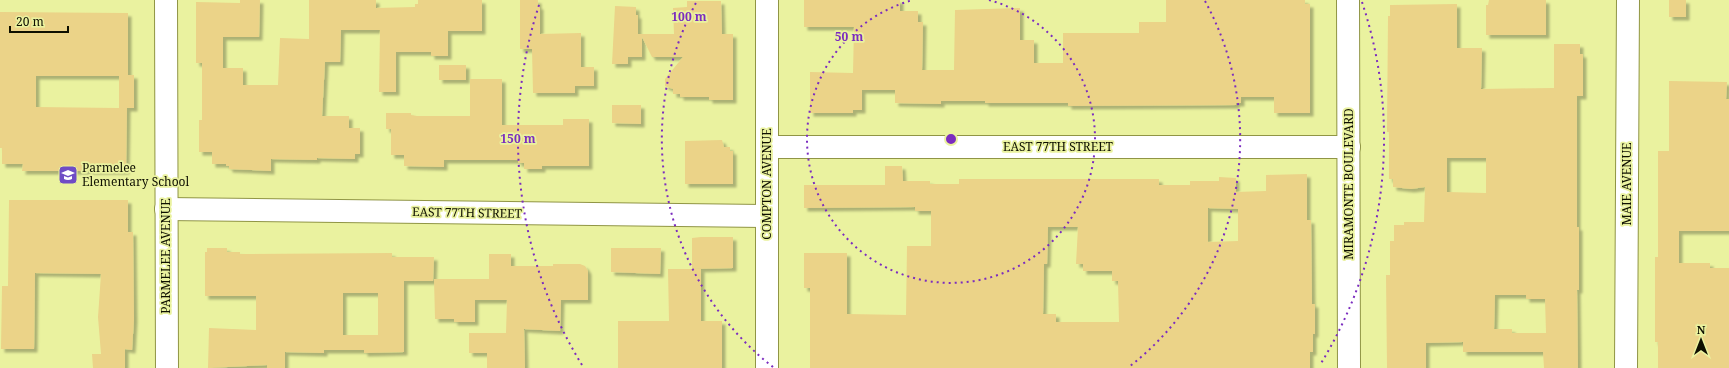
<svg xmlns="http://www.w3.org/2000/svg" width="1729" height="368" font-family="'Noto Serif',serif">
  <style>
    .building { fill: #ebd388; fill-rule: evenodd; filter: url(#shadow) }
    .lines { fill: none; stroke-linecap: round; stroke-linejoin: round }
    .minor-casing { stroke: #909545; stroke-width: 24 }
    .major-casing { stroke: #909545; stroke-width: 24 }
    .minor { stroke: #fff; stroke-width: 22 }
    .major { stroke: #fff; stroke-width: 22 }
    .ring { fill: none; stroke: #7b2cbf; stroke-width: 2; stroke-dasharray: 2 4 }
    .labels { text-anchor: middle; stroke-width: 3.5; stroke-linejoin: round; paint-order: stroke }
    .street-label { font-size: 12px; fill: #0e0f00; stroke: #eaf29f }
    .poi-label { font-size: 12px; fill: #0e0f00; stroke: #eaf29f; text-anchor: start }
    .centre { fill: #7b2cbf; stroke: #eaf29f; stroke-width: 2 }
    .ring-label { font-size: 12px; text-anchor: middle; font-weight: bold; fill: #7b2cbf; stroke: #eaf29f; stroke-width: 3.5; stroke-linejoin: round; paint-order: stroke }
  </style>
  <defs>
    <filter id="shadow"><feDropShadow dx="3.5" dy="3.5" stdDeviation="1" flood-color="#0004"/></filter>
  </defs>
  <rect width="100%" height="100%" fill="#eaf29f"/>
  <g class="building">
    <polygon points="240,0 260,0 259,37 223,37 223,68 243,68 243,85 278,85 280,38 309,39 309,0 376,0 376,8 415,7 415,4 418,4 418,0 482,0 482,31 448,31 448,56 431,56 431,52 396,52 396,92 379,92 380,30 341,30 340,62 325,62 322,116 349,116 349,128 360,128 360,154 355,154 355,159 317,158 317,160 271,159 271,171 229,169 229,166 226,166 226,164 212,164 212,152 199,152 199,120 202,120 202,63 196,63 196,2 240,3"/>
    <polygon points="520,0 538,0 538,6 540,6 540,34 581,33 581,67 594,67 594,86 575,86 575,93 533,93 532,49 520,49"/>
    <polygon points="804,0 900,0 900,11 918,11 918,22 923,22 922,70 954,70 955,10 1020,8 1020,40 1034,40 1034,63 1063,63 1063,33 1139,33 1139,22 1166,22 1166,0 1305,0 1305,4 1310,4 1310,113 1274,113 1274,97 1241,97 1241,103 1236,103 1236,105 1068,106 1068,103 985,103 985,101 941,101 941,104 895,103 895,90 862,90 862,110 853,110 853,113 810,113 810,72 853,73 854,27 804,27"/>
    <polygon points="1489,0 1546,0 1546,35 1486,35 1486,5 1488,5"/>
    <rect x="1669" y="0" width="17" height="17"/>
    <polygon points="687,1 721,1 722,34 733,34 733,100 709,100 709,97 680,97 680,94 673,94 673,89 665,86 665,79 683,57 652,57 642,37 642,57 628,57 628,64 612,64 615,6 636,7 636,15 638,15 638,34 674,34 673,8 687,7"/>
    <path d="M 1457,4 L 1457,48 L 1482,48 L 1481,89 L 1554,88 L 1554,44 L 1580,44 L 1580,54 L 1583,54 L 1583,96 L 1577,96 L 1577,227 L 1579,227 L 1579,290 L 1577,290 L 1578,368 L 1544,368 L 1543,352 L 1463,352 L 1463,342 L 1426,343 L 1426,368 L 1387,368 L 1386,275 L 1390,275 L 1390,241 L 1394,241 L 1394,225 L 1404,225 L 1404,222 L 1424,222 L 1425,187 L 1411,189 L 1393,187 L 1393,179 L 1389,179 L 1389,132 L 1387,132 L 1388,16 L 1390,16 L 1390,5 ZM 1447,158 L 1486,158 L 1486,193 L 1447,192 ZM 1495,295 L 1526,295 L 1526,299 L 1545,299 L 1546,333 L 1512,333 L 1512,329 L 1494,329 Z"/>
    <path d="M 0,12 L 128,13 L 128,75 L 134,75 L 134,108 L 127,108 L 126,171 L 22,171 L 23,164 L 2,164 L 2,148 L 0,148 ZM 36,76 L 119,76 L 119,108 L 36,107 Z"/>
    <rect x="439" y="65" width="27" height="15"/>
    <polygon points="470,79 502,79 502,125 563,125 563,119 589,119 589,166 542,166 542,169 524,169 524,163 518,163 518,160 444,160 444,167 404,166 404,155 391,155 391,129 386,129 386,113 411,113 411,115 417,116 470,116"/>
    <polygon points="1669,81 1727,82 1726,99 1729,99 1729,231 1679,231 1679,263 1710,263 1710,268 1729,268 1729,368 1658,368 1658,342 1655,342 1655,257 1658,257 1658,151 1669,151"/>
    <polygon points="612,105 641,105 641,124 612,123"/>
    <polygon points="722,140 724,147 730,147 730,151 733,151 733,184 685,184 685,141"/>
    <path d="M 885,166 L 902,166 L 903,181 L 930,181 L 930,184 L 959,184 L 959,179 L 1159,179 L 1159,185 L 1190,185 L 1190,181 L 1219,181 L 1219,177 L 1236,178 L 1236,192 L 1266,191 L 1266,175 L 1307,174 L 1307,220 L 1311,220 L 1312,304 L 1315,304 L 1315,334 L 1313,334 L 1313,352 L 1310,352 L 1310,368 L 810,368 L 810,288 L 804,288 L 804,253 L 847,253 L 847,314 L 906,315 L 907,246 L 931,246 L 931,211 L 915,211 L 915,207 L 804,208 L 804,185 L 885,185 ZM 1208,208 L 1238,209 L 1238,241 L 1208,242 ZM 1048,227 L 1078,227 L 1076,264 L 1083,264 L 1083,271 L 1112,271 L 1112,281 L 1118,281 L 1119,322 L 1056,322 L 1056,314 L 1043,314 L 1044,264 L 1047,264 Z"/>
    <polygon points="9,200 128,200 128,232 133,232 134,319 132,350 125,349 125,368 93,368 92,354 101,354 98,317 101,274 35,273 34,349 1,349 2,286 8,286"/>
    <polygon points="701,237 733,237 733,268 692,269 692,238"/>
    <path d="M 207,248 L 227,248 L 227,252 L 240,252 L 240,254 L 392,253 L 392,257 L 434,257 L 433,281 L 404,281 L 404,352 L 364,353 L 364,350 L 324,350 L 324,353 L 285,352 L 285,368 L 267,368 L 267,365 L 208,368 L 209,328 L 256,330 L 256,296 L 205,296 L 205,252 L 207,252 ZM 343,293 L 378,293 L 378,335 L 343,335 Z"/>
    <polygon points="611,248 661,248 660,274 611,272"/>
    <polygon points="489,254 511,254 511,266 553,266 553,264 580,264 585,266 588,271 588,300 561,300 560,331 524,329 525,368 487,368 487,353 469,353 469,333 506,333 507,300 475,300 475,322 454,322 454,319 435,319 434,279 489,279"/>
    <polygon points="668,269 701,269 701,321 722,321 722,368 618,368 618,321 669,321"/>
  </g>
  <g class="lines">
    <g class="minor-casing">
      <g id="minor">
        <polyline points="166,0 167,368"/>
        <polyline points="1348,0 1349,368"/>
        <polyline points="767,147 1349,147"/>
        <polyline points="166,209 767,216"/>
        <polyline points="1626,368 1628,0"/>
      </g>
    </g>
    <g class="major-casing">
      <polyline id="major" points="767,0 767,368"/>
    </g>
    <use href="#minor" class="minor"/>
    <use href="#major" class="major"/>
  </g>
  <g class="ring">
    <path d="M989 0A144 144 0 1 1 913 0"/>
    <path d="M773 367A289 289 0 0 1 697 1M1205 1A289 289 0 0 1 1129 367"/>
    <path d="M582 365A433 433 0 0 1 540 2M1362 2A433 433 0 0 1 1320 365"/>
  </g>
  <defs>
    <g id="school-square" transform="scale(1)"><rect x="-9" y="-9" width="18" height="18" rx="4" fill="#6f4cc5" stroke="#eaf29f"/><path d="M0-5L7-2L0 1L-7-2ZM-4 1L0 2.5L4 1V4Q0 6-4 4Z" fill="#fff"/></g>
  </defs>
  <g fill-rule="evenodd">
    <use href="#school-square" x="68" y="175"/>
  </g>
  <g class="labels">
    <g class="street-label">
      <text x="1058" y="151">EAST 77TH STREET</text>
      <text transform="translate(767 184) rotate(-90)" y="4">COMPTON AVENUE</text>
      <text transform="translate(1349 184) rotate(-90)" y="4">MIRAMONTE BOULEVARD</text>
      <text transform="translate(1627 184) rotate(-90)" y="4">MAIE AVENUE</text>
      <text transform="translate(467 213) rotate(1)" y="4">EAST 77TH STREET</text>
      <text transform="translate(166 256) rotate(-90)" y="4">PARMELEE AVENUE</text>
    </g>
    <g class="poi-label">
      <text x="82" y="172">Parmelee<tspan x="82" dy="14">Elementary School</tspan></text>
    </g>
  </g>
  <circle cx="951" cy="139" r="6" class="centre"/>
  <g class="ring-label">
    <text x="689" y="21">100 m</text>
    <text x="849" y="41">50 m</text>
    <text x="518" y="143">150 m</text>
  </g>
  <g transform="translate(1701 340)" stroke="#eaf29f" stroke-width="3" paint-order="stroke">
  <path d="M0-3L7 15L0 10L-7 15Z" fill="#0e0f00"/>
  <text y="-6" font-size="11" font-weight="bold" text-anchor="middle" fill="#0e0f00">N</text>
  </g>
  <path d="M10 26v6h58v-6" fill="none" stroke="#0e0f00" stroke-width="2"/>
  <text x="16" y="26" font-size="12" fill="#0e0f00" stroke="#eaf29f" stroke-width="3" paint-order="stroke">20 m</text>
</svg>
